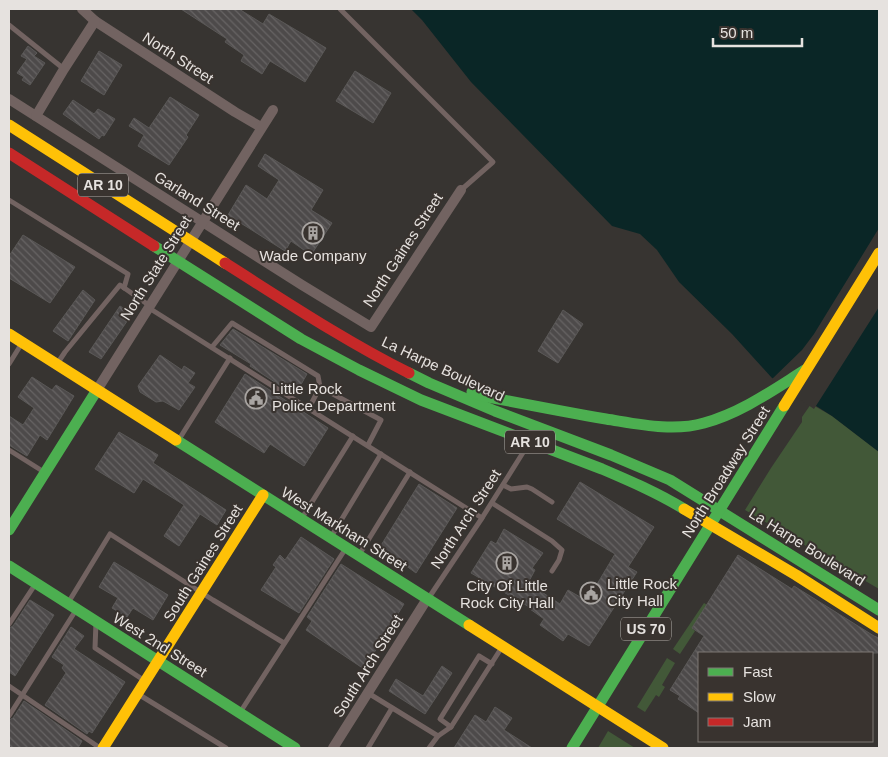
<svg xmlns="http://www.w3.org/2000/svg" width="888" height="757" font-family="Helvetica,sans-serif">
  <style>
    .green { fill: #425838 }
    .water { fill: #0a2626 }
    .pier { fill: #373431 }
    .building { fill: url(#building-back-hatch); stroke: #5a5857 }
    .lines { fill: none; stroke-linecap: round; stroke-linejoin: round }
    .lane { stroke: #726361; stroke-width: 5 }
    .street { stroke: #726361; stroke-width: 10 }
    .fast { stroke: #4caf50; stroke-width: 11 }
    .slow { stroke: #ffc107; stroke-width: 11 }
    .jam { stroke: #c62828; stroke-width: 11 }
    .labels { text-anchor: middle; stroke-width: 4; stroke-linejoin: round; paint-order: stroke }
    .shield { fill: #39332f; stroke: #b2aeaa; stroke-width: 1 }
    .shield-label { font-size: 14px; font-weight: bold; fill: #e6e2df }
    .street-label { font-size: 15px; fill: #e6e2df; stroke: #39332f }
    .poi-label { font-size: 15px; fill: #e6e2df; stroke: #39332f }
  </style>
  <defs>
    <pattern id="building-back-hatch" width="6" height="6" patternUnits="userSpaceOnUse" patternTransform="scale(1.25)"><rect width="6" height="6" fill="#4d4a4a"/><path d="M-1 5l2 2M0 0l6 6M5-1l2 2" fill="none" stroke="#676464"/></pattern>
  </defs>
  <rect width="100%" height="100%" fill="#373431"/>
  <g class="green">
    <polygon points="811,404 832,416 879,452 879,589 745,510 771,468 802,422 802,417"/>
    <polygon points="704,603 707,605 692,628 695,631 680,654 673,649"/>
    <polygon points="667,658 675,663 662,685 665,687 659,697 656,695 645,712 637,707"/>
    <polygon points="608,731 635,748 598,748"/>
  </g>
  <polygon class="water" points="411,9 879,9 879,452 832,416 772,378 732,334 679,282 657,250 640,234 612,226 471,82 422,20"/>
  <polygon class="pier" points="879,228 879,307 814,409 771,380 802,350 814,334"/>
  <g class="building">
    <polygon points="181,9 239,9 263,24 269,14 326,48 305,82 270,61 262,74 241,61 244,55 225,42 227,39"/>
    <polygon points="28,46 37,53 34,56 45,63 30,85 22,80 24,77 17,73 27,59 21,56"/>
    <polygon points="99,51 122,65 104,95 81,81"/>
    <polygon points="355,71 391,93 373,123 336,101"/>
    <polygon points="170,97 199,115 186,135 188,137 169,165 138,146 144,135 129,126 134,118 149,128"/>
    <polygon points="73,100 94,114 98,109 115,119 104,136 102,135 99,139 63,114"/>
    <polygon points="265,154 323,190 311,210 332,223 311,255 291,241 285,251 228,215 246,185 267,199 279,180 258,166"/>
    <polygon points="23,235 75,267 50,303 9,278 9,256"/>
    <polygon points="83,290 95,300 68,341 53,331"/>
    <polygon points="120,306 132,314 101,359 89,352"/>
    <polygon points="563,310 583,324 558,363 538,351"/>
    <polygon points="233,329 307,374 295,395 250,366 251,364 220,345"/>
    <polygon points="160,355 182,370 184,366 195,373 188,383 195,387 179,410 163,401 156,402 140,392 138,386"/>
    <polygon points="245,374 328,428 304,466 270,444 264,453 215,422"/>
    <polygon points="32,377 52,390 56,385 74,396 47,440 40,435 27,456 9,445 9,416 23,425 34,408 18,397"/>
    <polygon points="119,432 158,455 153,463 226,510 217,525 200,514 179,546 164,536 184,505 143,479 134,493 95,469"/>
    <polygon points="580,482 654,527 628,567 637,572 589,646 568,634 563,641 540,625 544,619 530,609 531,608 471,573 491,541 496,544 504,529 543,553 532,568 535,570 528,583 560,604 568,590 587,601 615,554 557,519"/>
    <polygon points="419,484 457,508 416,573 380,547"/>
    <polygon points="301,537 334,559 299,613 261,590 276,567 273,565 280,555 285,560"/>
    <polygon points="738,555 792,589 794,586 874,636 879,638 879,653 699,653 699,713 678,699 680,696 670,690 704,636 692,628"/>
    <polygon points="114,562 168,595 153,620 133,608 127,617 112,608 118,598 99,587"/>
    <polygon points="341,564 404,604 364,669 306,630 312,621 307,617"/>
    <polygon points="30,600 54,615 15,676 9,672 9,628 13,626"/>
    <polygon points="71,627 84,636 74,649 125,682 92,733 89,731 87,734 45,705 66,673 62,668 64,665 52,657"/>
    <polygon points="442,666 452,673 425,714 389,691 396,679 423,696"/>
    <polygon points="24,701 82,741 78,748 9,748 9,720 13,718"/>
    <polygon points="495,707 512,718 504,730 532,748 454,748 475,715 486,722"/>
  </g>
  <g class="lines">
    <g class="lane">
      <polyline points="340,9 493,162 461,190"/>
      <polyline points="9,25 64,69"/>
      <polyline points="9,200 128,274 124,288"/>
      <polyline points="149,308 482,518"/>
      <polyline points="212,347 232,323 318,376 320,387"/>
      <polyline points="9,364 22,343"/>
      <polyline points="57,364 65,352 120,285 150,306"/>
      <polyline points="309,408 320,387 381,420 368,445"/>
      <polyline points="178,441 230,358"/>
      <polyline points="9,450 44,472"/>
      <polyline points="503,485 511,489 527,487 532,489 552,502"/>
      <polyline points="492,503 552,541 562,550 559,560 552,571"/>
      <polyline points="302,518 353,436"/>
      <polyline points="331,537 381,454"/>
      <polyline points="359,555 410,472"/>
      <polyline points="428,599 482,518 524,451"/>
      <polyline points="68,603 110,534 213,600 284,643"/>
      <polyline points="96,622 95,648 145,681"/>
      <polyline points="9,624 36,583"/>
      <polyline points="492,664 479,656 440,719 451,727 502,647"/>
      <polyline points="9,686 100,748"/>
      <polyline points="368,693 438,736 429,748"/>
      <polyline points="138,694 226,748"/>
      <polyline points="241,711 346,548"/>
      <polyline points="9,716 76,610"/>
      <polyline points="438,736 451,727"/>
      <polyline points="368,748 392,708"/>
    </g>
    <g class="street">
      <polyline points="82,9 95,21 235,112 261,127"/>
      <polyline points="9,99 302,285 371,327 461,190"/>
      <polyline points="36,116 64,69 95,21"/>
      <polyline points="97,390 273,110"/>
      <polyline points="333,748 427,599"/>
    </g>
    <g class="fast">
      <path d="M 154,246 L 301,339 L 359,370 L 421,400 L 602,469 C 630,481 658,493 684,509"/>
      <polyline points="409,373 429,383 495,411 611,455 670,480 879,610"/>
      <path d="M 472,392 L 483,396 C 524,404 565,412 606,419 C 638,424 673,432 704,423 C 741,413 773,390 805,370"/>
      <polyline points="176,440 469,625"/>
      <polyline points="9,530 97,390"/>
      <polyline points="9,566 295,748"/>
      <polyline points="572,748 784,406"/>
    </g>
    <g class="slow">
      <polyline points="9,125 225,263"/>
      <polyline points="9,334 176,440"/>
      <polyline points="784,406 879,253"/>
      <polyline points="684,509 796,575 879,628"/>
      <polyline points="469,625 663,748"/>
      <polyline points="103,748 263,495"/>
    </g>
    <g class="jam">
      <polyline points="9,153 154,246"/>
      <path d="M 225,263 C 285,301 345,341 409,373"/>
    </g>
  </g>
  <defs>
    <g id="building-ring" transform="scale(1.125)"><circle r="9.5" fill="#39332f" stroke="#a9a5a2" stroke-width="1.5"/><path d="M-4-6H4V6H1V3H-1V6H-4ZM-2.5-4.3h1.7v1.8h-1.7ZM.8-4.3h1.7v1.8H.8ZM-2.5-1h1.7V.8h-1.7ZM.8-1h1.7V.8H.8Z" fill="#a9a5a2"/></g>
    <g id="civic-ring" transform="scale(1.125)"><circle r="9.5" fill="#39332f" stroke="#a9a5a2" stroke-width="1.5"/><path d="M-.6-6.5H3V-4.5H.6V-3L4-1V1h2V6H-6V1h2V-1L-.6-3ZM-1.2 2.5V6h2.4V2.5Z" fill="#a9a5a2"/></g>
  </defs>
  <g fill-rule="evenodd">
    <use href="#building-ring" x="313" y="233"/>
    <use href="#civic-ring" x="256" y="398"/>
    <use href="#building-ring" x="507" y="563"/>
    <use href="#civic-ring" x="591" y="593"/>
  </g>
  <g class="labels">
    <g class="shield">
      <rect x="78" y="173.5" width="50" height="23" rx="4"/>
      <rect x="505" y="430.5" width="50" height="23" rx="4"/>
      <rect x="621" y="617.5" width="50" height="23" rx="4"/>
    </g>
    <g class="shield-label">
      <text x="103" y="190">AR 10</text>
      <text x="530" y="447">AR 10</text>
      <text x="646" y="634">US 70</text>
    </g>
    <g class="street-label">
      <text transform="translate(178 58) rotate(33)" y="5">North Street</text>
      <text transform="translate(197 201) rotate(32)" y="5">Garland Street</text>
      <text transform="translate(403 250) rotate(-57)" y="5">North Gaines Street</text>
      <text transform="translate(156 268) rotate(-58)" y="5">North State Street</text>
      <text transform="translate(443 369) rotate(25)" y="5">La Harpe Boulevard</text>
      <text transform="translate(726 472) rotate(-58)" y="5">North Broadway Street</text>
      <text transform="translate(466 519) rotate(-57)" y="5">North Arch Street</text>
      <text transform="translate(344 529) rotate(32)" y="5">West Markham Street</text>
      <text transform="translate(807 547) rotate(32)" y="5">La Harpe Boulevard</text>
      <text transform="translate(203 563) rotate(-58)" y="5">South Gaines Street</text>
      <text transform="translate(160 645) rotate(32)" y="5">West 2nd Street</text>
      <text transform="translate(368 666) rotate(-58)" y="5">South Arch Street</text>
    </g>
    <g class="poi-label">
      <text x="313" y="261">Wade Company</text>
      <text x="272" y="394" text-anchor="start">Little Rock<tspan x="272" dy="17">Police Department</tspan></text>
      <text x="607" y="589" text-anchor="start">Little Rock<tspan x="607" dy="17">City Hall</tspan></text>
      <text x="507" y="591">City Of Little<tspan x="507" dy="17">Rock City Hall</tspan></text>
    </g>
  </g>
  <rect width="888" height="757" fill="none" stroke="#e6e2df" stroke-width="20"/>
  <rect x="698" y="652" width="175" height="90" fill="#39332f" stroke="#7e7975"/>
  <rect x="708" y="668" width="25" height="8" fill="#4caf50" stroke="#7e7975"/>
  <text x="743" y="677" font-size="15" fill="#e6e2df">Fast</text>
  <rect x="708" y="693" width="25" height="8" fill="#ffc107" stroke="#7e7975"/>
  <text x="743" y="702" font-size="15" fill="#e6e2df">Slow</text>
  <rect x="708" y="718" width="25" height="8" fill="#c62828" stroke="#7e7975"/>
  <text x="743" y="727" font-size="15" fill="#e6e2df">Jam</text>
  <path d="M713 38v8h89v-8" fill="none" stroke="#e6e2df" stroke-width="2.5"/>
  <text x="720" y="38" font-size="15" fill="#e6e2df" stroke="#39332f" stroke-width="4" paint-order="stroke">50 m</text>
</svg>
